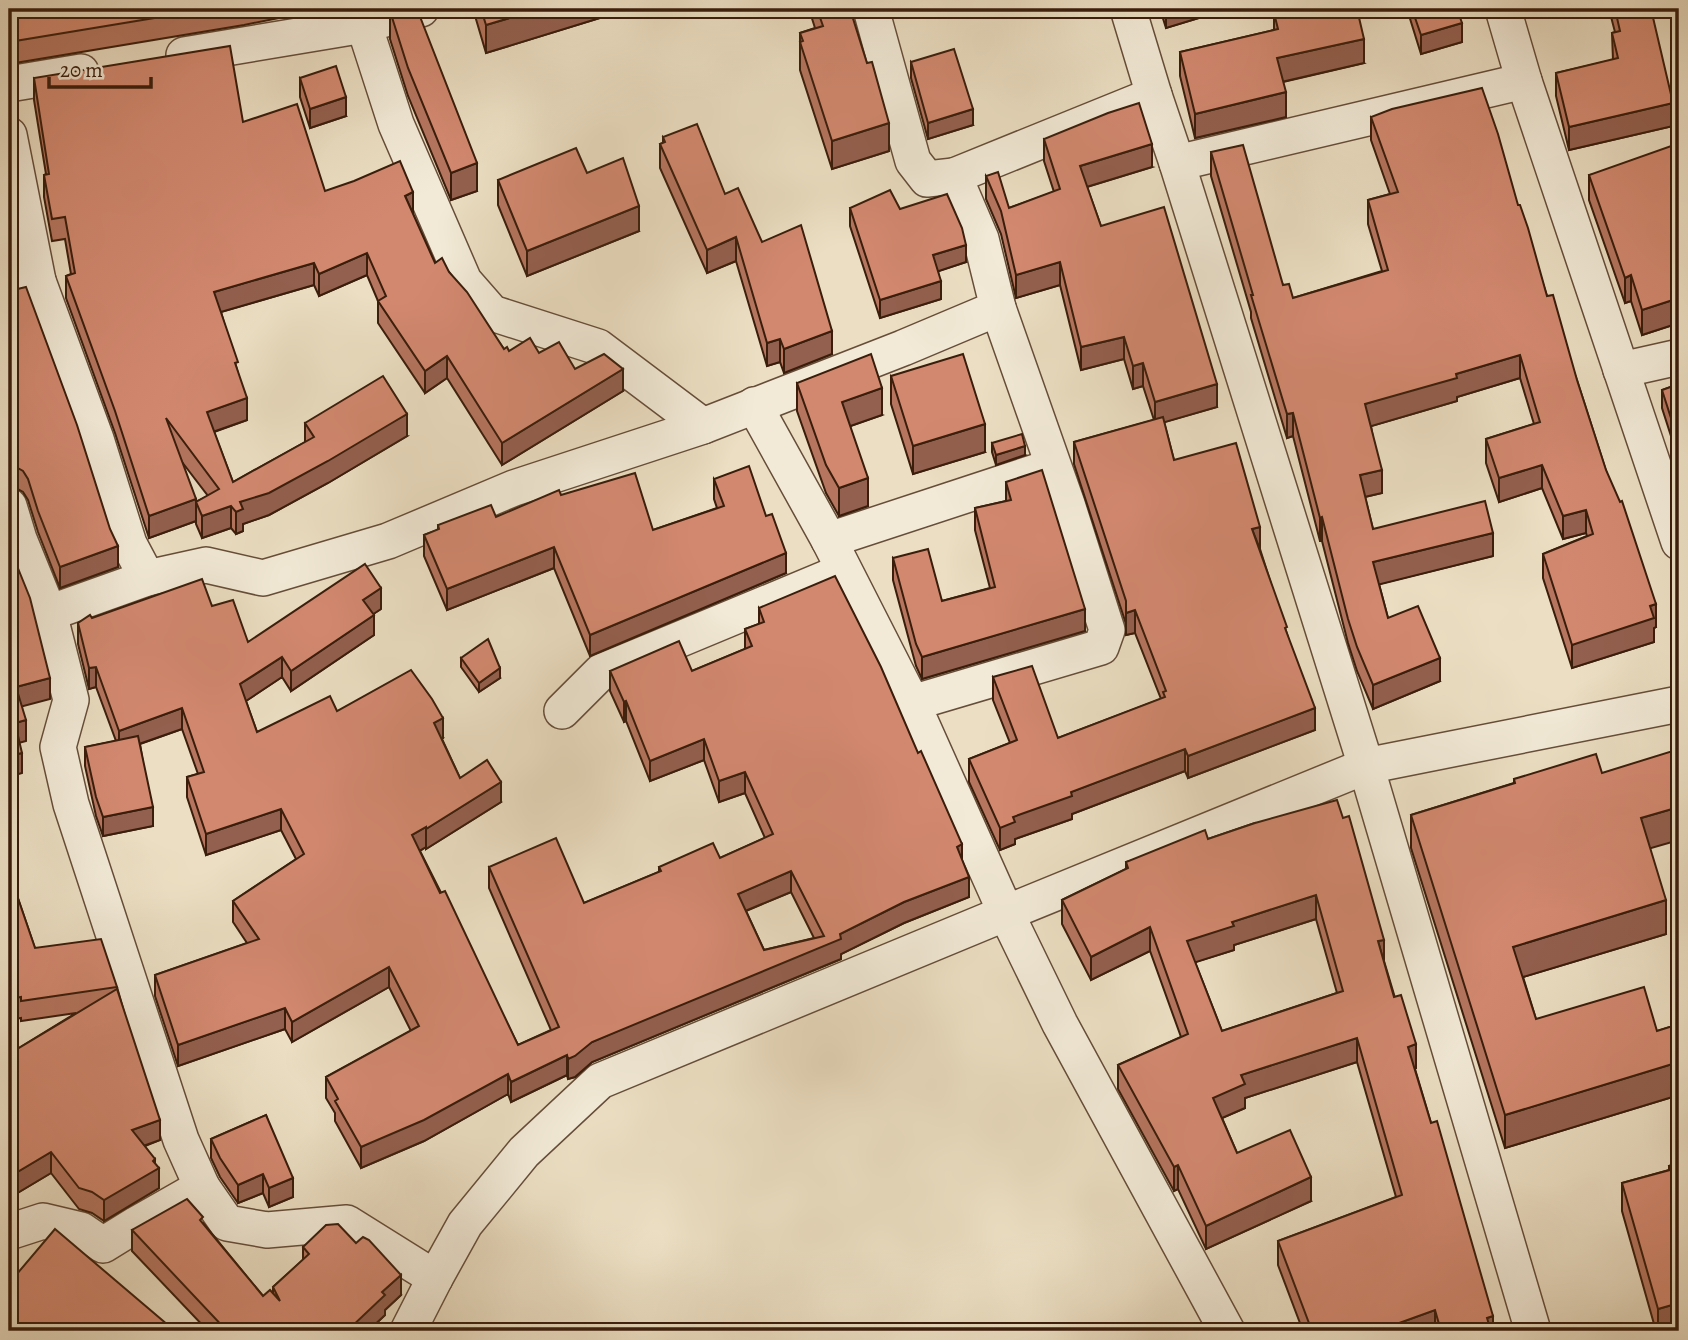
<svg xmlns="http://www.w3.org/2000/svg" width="1688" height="1340" font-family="Alegreya,serif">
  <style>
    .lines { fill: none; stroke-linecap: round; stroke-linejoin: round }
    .minor-casing { stroke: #664d39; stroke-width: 38 }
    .minor { stroke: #f2ead7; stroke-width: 35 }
    .wall { fill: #b5755f; stroke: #3a1d0b; stroke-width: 2; fill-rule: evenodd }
    .shaded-wall { fill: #935f4e; stroke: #3a1d0b; stroke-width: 2 }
    .building { fill: #d2886f; stroke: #3a1d0b; stroke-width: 2; fill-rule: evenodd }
  </style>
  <rect width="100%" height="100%" fill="#ebdec2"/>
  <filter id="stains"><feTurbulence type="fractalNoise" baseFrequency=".00286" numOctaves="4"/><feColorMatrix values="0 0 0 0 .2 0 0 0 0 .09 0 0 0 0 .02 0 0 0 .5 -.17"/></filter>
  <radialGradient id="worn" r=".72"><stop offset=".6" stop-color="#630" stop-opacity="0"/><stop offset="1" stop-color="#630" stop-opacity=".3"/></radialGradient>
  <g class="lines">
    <g class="minor-casing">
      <g id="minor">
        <polyline points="1128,9 1154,95 1177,163 1366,766 1533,1331"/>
        <polyline points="1503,9 1524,81 1679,542"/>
        <polyline points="364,25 396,124 464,281 492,313 598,347 703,426"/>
        <polyline points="184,55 364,25 421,9"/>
        <polyline points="9,84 81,72"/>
        <polyline points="9,135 38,281 9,289"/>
        <polyline points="1177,163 1524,81"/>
        <polyline points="954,176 1154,95"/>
        <polyline points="38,281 96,439 129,544 147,578 49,613"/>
        <polyline points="998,308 1067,504 1107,630 1101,647 912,703 1006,913 1060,1024 1227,1331"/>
        <polyline points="1621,370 1679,357"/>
        <polyline points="754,405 829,540 912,703"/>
        <polyline points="9,506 19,539 49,613 71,700 58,747 71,804 181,1140 202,1187 227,1223 267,1230 347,1223 435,1278 465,1224 524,1152 600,1081 1006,913 1366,766 1679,704"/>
        <polyline points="829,540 1051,467"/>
        <polyline points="147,578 206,565 263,578 388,541 514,488 703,426 903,348 998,308 981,239 954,176 927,179 913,161 871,9"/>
        <polyline points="562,711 601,672 844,571"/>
        <polyline points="9,1232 43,1221 81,1230 103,1245 137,1224 202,1187"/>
        <polyline points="408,1331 435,1278"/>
      </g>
    </g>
    <use href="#minor" class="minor"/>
  </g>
  <g class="wall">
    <polygon points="9,9 324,9 244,25 9,64"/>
    <polygon points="473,9 629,9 486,53"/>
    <polygon points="809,9 850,9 889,151 832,169 800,70 800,33 815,28"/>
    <polygon points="1160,9 1212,9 1212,14 1166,28"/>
    <polygon points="1407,9 1457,9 1462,42 1421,54"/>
    <polygon points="1609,9 1651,9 1673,126 1569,150 1556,96 1556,73 1613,60 1612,33 1615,32"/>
    <polygon points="390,11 477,191 451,200 408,96 390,39"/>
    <polygon points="1274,13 1364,63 1283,82 1286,117 1195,138 1180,76 1180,52 1274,30"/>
    <polygon points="911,62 973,125 928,139 911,78"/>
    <path d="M 34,78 L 243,122 L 325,191 L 413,214 L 435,263 L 449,272 L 504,349 L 509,351 L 539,353 L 623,391 L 502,465 L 447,378 L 425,393 L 378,323 L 378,301 L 367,275 L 319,296 L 314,285 L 221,312 L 238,373 L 247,420 L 214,432 L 233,482 L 305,442 L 305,423 L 407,436 L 328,483 L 269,515 L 243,524 L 243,531 L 236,534 L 231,528 L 202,538 L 196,524 L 196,521 L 149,538 L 115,433 L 66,298 L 66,276 L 71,274 L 65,239 L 52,241 L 44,197 L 44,175 L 46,174 L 34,100 ZM 182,462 L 208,496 L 196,502 Z"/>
    <polygon points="300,78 346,116 310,128 300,97"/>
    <polygon points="1371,117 1518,205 1547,296 1577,380 1656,627 1654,628 1654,642 1572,668 1543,578 1543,554 1587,536 1586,533 1563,539 1542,488 1499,502 1486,463 1486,439 1534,424 1520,378 1457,397 1457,401 1371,426 1382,493 1365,497 1373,529 1493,556 1379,584 1388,618 1440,681 1373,709 1357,671 1348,643 1322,541 1320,541 1293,436 1287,438 1251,318 1251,312 1211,176 1211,152 1283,285 1293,298 1382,271 1368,224 1368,200 1390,194 1371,140"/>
    <polygon points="663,137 725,194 762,242 832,354 784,373 780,362 767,366 736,261 707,273 660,168 660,144 663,143"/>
    <polygon points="1044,139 1152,167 1087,187 1101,226 1217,407 1164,422 1174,460 1260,549 1287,634 1315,730 1188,778 1185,771 1072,814 1072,819 1015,839 1015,844 1000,850 969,782 969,759 1010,743 993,700 993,677 1058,738 1161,699 1135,633 1126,635 1126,624 1074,464 1074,442 1154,420 1143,386 1133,389 1124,359 1081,370 1060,285 1016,298 1001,234 986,199 986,176 1009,208 1054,192 1044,161"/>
    <polygon points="1679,159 1679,323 1642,335 1631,301 1625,303 1589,200 1589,175"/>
    <polygon points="587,173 639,231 527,276 498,205 498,180"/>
    <polygon points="850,208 900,209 966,262 938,271 941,299 880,318 850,226"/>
    <polygon points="9,291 118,567 60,588 38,532 28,500 23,492 14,487 9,487"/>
    <polygon points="891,376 985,452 913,474 891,404"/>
    <polygon points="797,383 882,415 850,426 868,506 839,516 826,493 797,411"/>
    <polygon points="1679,384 1679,461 1662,408 1662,390"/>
    <polygon points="992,443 1025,455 996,465 992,452"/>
    <polygon points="714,479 786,573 590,656 554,568 447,610 424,556 424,535 438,530 438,525 496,517 561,495 653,530 717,508 714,499"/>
    <polygon points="1006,482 1085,631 922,679 916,666 893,580 893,558 942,601 990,588 975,530 975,508 1006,501"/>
    <path d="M 212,606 L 248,642 L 381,609 L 373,614 L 374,635 L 291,691 L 282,677 L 246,701 L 257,732 L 337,711 L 443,738 L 442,739 L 460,778 L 501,802 L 426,849 L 426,847 L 420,851 L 518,1045 L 551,1030 L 489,888 L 489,867 L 584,903 L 659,872 L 659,867 L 720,858 L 765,838 L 745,793 L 719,802 L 704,760 L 650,781 L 626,721 L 624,722 L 610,691 L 610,671 L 692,671 L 745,649 L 745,629 L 759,624 L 759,608 L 962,861 L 969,897 L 904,923 L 841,954 L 841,959 L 592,1062 L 575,1077 L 568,1079 L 567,1075 L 511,1102 L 508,1094 L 424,1141 L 361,1168 L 335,1121 L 335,1113 L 326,1098 L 326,1077 L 411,1031 L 389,987 L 292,1042 L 285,1029 L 178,1066 L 155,996 L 155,975 L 247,943 L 233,922 L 233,901 L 296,859 L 281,830 L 206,855 L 187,797 L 187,777 L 198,774 L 182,729 L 140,744 L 153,826 L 103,836 L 96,816 L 85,766 L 85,747 L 116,741 L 96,687 L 89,689 L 78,644 L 78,623 L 92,618 ZM 791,892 L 814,938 L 764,950 L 746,911 Z"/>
    <polygon points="461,658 500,678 479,692 461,667"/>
    <polygon points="1602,773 1650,849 1666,934 1523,977 1536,1019 1657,1031 1679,1024 1679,1095 1505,1148 1411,848 1411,815 1514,783 1514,779"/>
    <path d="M 1255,823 L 1384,961 L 1416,1068 L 1415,1069 L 1493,1331 L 1303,1331 L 1278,1265 L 1278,1241 L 1396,1197 L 1357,1062 L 1245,1098 L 1245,1108 L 1222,1118 L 1237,1153 L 1311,1201 L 1206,1249 L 1178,1189 L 1174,1191 L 1118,1089 L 1118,1065 L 1181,1037 L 1150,951 L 1091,980 L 1062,924 L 1062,900 L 1126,869 L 1126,862 L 1208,839 ZM 1316,919 L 1337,993 L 1222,1031 L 1195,962 L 1234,950 L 1234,945 Z"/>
    <polygon points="9,872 35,948 117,987 160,1140 145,1146 155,1164 159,1188 104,1221 92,1213 79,1209 51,1173 9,1198 9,1054 76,1013 21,1021 21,1018 9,1020"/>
    <polygon points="266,1115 293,1197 269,1207 263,1193 238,1203 220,1177 211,1158 211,1139"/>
    <polygon points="1679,1163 1679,1331 1656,1331 1622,1211 1622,1183 1669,1170 1669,1166"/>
    <polygon points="203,1223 263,1296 273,1294 273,1287 303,1260 303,1247 401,1295 385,1310 385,1315 368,1331 208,1331 132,1251 132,1230"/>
  </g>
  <g class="shaded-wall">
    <polygon points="540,9 629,9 486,53 486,25"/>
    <polygon points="1166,9 1212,9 1212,14 1166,28"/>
    <polygon points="1462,23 1462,42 1421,54 1421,35"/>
    <polygon points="1364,39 1364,63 1277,83 1277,58"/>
    <polygon points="1286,92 1286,117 1195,138 1195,114"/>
    <polygon points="346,97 346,116 310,128 310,109"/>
    <polygon points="1673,103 1673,126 1569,150 1569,127"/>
    <polygon points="973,109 973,125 928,139 928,123"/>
    <polygon points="889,123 889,151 832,169 832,141"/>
    <polygon points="1152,144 1152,167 1080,189 1080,166"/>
    <polygon points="477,163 477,191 451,200 451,173"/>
    <polygon points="413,192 413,214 405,196"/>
    <polygon points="639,206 639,231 527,276 527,251"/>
    <polygon points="736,237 736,261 707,273 707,250"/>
    <polygon points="966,245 966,262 933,273 933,255"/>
    <polygon points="367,253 367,275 319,296 319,274"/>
    <polygon points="1060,262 1060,285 1016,298 1016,275"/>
    <polygon points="314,263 314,285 214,314 214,292"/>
    <polygon points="1631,275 1631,301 1625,303 1625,278"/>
    <polygon points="941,281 941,299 880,318 880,300"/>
    <polygon points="1679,298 1679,323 1642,335 1642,310"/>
    <polygon points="832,331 832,354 784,373 784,349"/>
    <polygon points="1124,337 1124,359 1081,370 1081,347"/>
    <polygon points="780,339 780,362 767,366 767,343"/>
    <polygon points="1520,355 1520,378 1457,397 1457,401 1365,428 1365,404 1456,374"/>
    <polygon points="447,356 447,378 425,393 425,371"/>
    <polygon points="1143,363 1143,386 1133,389 1133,366"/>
    <polygon points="623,369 623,391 502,465 502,443"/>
    <polygon points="1217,384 1217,407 1155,425 1155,402"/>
    <polygon points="882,388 882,415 842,429 842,402"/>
    <polygon points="247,398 247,420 207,434 207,412"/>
    <polygon points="1293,413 1293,436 1287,438 1287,414"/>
    <polygon points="407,414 407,436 328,483 269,515 243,524 243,531 236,534 236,512 240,502"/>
    <polygon points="985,424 985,452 913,474 913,446"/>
    <polygon points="1025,446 1025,455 996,465 996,455"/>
    <polygon points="1542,465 1542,488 1499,502 1499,478"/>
    <polygon points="1382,470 1382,493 1360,498 1360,475"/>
    <polygon points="868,478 868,506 839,516 839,488"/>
    <polygon points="196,499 196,521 149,538 149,516"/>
    <polygon points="231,506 231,528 202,538 202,516"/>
    <polygon points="1586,510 1586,533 1563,539 1563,516"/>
    <polygon points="1322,517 1322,541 1320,541 1320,518"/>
    <polygon points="1260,527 1260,549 1252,529"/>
    <polygon points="1493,533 1493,556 1373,586 1373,562"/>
    <polygon points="118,546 118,567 60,588 60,567"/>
    <polygon points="554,547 554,568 447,610 447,589"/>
    <polygon points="786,553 786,573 590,656 590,635"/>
    <polygon points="381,588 381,609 363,621 363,600"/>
    <polygon points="1656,604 1656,627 1654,628 1654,642 1572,668 1572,645 1650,606"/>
    <polygon points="1085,609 1085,631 922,679 922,657"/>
    <polygon points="1135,610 1135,633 1126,635 1126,613"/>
    <polygon points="374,615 374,635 291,691 291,671"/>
    <polygon points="282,657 282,677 240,705 240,684"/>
    <polygon points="1440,658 1440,681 1373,709 1373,685"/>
    <polygon points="96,667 96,687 89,689 89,668"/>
    <polygon points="500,668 500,678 479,692 479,683"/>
    <polygon points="50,678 50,699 16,708 16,687"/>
    <polygon points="626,701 626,721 624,722 624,702"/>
    <polygon points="182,708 182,729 119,751 119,731"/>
    <polygon points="1315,708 1315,730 1188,778 1188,756"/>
    <polygon points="443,718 443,738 434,743 434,723"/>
    <polygon points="26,720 26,741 15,744 15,723"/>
    <polygon points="704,739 704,760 650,781 650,761"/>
    <polygon points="1185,749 1185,771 1072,814 1072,819 1015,839 1015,844 1000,850 1000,828 1013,817 1071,792"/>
    <polygon points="22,753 22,773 9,777 9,756"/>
    <polygon points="745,772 745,793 719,802 719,781"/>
    <polygon points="501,782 501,802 426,849 426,829"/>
    <polygon points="153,807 153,826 103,836 103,817"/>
    <polygon points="1679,807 1679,840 1641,851 1641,818"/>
    <polygon points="281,809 281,830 206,855 206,834"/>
    <polygon points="426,827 426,847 412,855 412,835"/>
    <polygon points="962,844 962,865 957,847"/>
    <polygon points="791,871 791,892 738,914 738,894"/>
    <polygon points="969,877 969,897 904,923 841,954 841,959 592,1062 575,1077 568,1079 568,1059 592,1042 840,934 904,902"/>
    <polygon points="1316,895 1316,919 1234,945 1234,950 1187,965 1187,941 1232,922"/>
    <polygon points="1666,900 1666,934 1513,980 1513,947"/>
    <polygon points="1150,927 1150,951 1091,980 1091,957"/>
    <polygon points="1384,940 1384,963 1378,941"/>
    <polygon points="389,967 389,987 292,1042 292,1022"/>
    <polygon points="285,1008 285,1029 178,1066 178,1045"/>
    <polygon points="1357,1038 1357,1062 1245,1098 1245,1108 1213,1122 1213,1098 1241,1075"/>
    <polygon points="1416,1044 1416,1068 1408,1071 1408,1047"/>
    <polygon points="567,1055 567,1075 511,1102 511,1082"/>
    <polygon points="1679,1062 1679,1095 1505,1148 1505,1115"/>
    <polygon points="508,1074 508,1094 424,1141 361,1168 361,1147"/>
    <polygon points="160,1120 160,1140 132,1150 132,1130"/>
    <polygon points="51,1152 51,1173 9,1198 9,1177"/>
    <polygon points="155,1159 155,1170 159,1168 159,1188 104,1221 104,1200"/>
    <polygon points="1178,1165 1178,1189 1174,1191 1174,1167"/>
    <polygon points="263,1174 263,1193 238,1203 238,1185"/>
    <polygon points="1311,1177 1311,1201 1206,1249 1206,1226"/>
    <polygon points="293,1178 293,1197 269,1207 269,1188"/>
    <polygon points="401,1275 401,1295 385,1310 385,1315 368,1331 347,1331 382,1292"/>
    <polygon points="1679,1303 1679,1331 1658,1331 1658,1309"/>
    <polygon points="1435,1310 1435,1331 1377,1331"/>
    <polygon points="1493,1316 1493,1331 1487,1331 1487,1318"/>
  </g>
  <g class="building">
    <polygon points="9,9 209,9 9,42"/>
    <polygon points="398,9 417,9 477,163 451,173 408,68 390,11"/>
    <polygon points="481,9 540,9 486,25"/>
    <polygon points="817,9 850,9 867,63 872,62 889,123 832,141 800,42 803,41 800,33 823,26"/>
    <polygon points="1291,9 1357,9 1364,39 1277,58 1286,92 1195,114 1180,52 1278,29 1274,13"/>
    <polygon points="1412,9 1457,9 1462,23 1421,35"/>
    <polygon points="1615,9 1651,9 1673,103 1569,127 1556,73 1618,58 1612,33 1620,31"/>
    <polygon points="230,46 243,122 297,104 325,191 354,181 400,161 413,192 405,196 435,263 442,258 449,272 467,292 504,349 507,347 509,351 530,338 539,353 559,342 575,369 604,354 623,369 502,443 447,356 425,371 378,301 386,296 367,253 319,274 314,263 214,292 238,362 235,363 247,398 207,412 233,482 314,437 305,423 383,376 407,414 328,461 269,493 240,502 243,509 236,512 231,506 202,516 196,502 219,489 166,418 196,499 149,516 115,411 66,276 75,273 65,217 52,219 44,175 49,174 34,78"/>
    <polygon points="954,49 973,109 928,123 911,62"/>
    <polygon points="336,66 346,97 310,109 300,78"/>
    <polygon points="1482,88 1498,134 1518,205 1520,205 1528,228 1547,296 1553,295 1577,380 1606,470 1620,502 1622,501 1656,604 1650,606 1654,618 1572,645 1543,554 1593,534 1586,510 1563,516 1542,465 1499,478 1486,439 1540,422 1520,355 1456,374 1457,378 1365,404 1382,470 1360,475 1373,529 1485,501 1493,533 1373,562 1388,618 1418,606 1440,658 1373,685 1357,647 1348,619 1322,517 1320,518 1293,413 1287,414 1251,295 1253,295 1211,152 1243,145 1283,285 1289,284 1293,298 1388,270 1368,200 1398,192 1371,117 1392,109"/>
    <polygon points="1139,103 1152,144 1080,166 1101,226 1164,207 1217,384 1155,402 1143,363 1133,366 1124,337 1081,347 1060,262 1016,275 1001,211 986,176 998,172 1009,208 1060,189 1044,139 1108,113"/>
    <polygon points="697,124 725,194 738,188 762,242 801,225 832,331 784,349 780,339 767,343 736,237 707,250 660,144 665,142 663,137"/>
    <polygon points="1674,145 1679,159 1679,298 1642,310 1631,275 1625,278 1589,175"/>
    <polygon points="576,148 587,173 623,158 639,206 527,251 498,180"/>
    <polygon points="890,190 900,209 947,194 962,228 966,245 933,255 941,281 880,300 850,208"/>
    <polygon points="26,287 77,425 110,529 118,546 60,567 38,511 28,479 23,471 14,466 9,466 9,291"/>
    <polygon points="871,354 882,388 842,402 868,478 839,488 826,465 797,383"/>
    <polygon points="963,354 985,424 913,446 891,376"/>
    <polygon points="1679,384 1679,443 1662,390"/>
    <polygon points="1163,417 1174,460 1236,443 1260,527 1252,529 1287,627 1285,628 1315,708 1188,756 1185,749 1071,792 1072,796 1013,817 1015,822 1000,828 969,759 1017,740 993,677 1032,666 1058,738 1165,697 1163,692 1166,691 1135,610 1126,613 1126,601 1074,442"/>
    <polygon points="1022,434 1025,446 996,455 992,443"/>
    <polygon points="749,466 766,516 772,514 786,553 590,635 554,547 447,589 424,535 439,529 438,525 491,505 496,517 559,490 561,495 635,473 653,530 724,506 714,479"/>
    <polygon points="1042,470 1085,609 922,657 916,644 893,558 928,549 942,601 995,587 975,508 1011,500 1006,482"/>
    <polygon points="9,546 30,598 50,678 16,687 26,720 15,723 22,753 9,756"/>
    <path d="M 365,564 L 381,588 L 363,600 L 374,615 L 291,671 L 282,657 L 240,684 L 257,732 L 330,696 L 337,711 L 411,670 L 432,699 L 443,718 L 434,723 L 460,778 L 487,760 L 501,782 L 426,829 L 426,827 L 412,835 L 440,893 L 445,891 L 518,1045 L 559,1027 L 489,867 L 556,838 L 584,903 L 661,871 L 659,867 L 713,843 L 720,858 L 773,834 L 745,772 L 719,781 L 704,739 L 650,761 L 626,701 L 624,702 L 610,671 L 679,641 L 692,671 L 752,646 L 745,629 L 764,622 L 759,608 L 835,576 L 881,667 L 918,753 L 921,751 L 962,844 L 957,847 L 969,877 L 904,902 L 840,934 L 841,939 L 592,1042 L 575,1056 L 568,1059 L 567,1055 L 511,1082 L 508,1074 L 424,1120 L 361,1147 L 335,1101 L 338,1099 L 326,1077 L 419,1026 L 389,967 L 292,1022 L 285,1008 L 178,1045 L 155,975 L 259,939 L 233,901 L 304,854 L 281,809 L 206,834 L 187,777 L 204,772 L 182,708 L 119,731 L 96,667 L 89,668 L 78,623 L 90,615 L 92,618 L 202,579 L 212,606 L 233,600 L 248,642 ZM 791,871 L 824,936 L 764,950 L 738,894 Z"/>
    <polygon points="488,639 500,668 479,683 461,658"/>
    <polygon points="138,736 153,807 103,817 96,797 85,747"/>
    <polygon points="1679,749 1679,807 1641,818 1666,900 1513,947 1536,1019 1644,987 1657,1031 1679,1024 1679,1062 1505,1115 1411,815 1515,783 1514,779 1596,754 1602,773"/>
    <path d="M 1337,800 L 1343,818 L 1349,816 L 1384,940 L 1378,941 L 1394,997 L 1401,995 L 1416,1044 L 1408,1047 L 1431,1123 L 1437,1121 L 1467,1226 L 1493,1316 L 1487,1318 L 1491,1331 L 1441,1331 L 1435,1310 L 1377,1331 L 1312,1331 L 1278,1241 L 1402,1195 L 1357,1038 L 1241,1075 L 1245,1084 L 1213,1098 L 1237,1153 L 1290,1130 L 1311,1177 L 1206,1226 L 1178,1165 L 1174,1167 L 1118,1065 L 1188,1034 L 1150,927 L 1091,957 L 1062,900 L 1128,868 L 1126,862 L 1205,830 L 1208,839 L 1255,823 ZM 1316,895 L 1343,991 L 1222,1031 L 1187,941 L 1234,926 L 1232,922 Z"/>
    <polygon points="9,872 35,948 101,939 117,987 21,1001 21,997 9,999"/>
    <polygon points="117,989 160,1120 132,1130 155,1159 153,1161 159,1168 104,1200 92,1192 79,1188 51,1152 9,1177 9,1054"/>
    <polygon points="266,1115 293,1178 269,1188 263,1174 238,1185 220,1158 211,1139"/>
    <polygon points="1679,1163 1679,1303 1658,1309 1622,1183 1670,1170 1669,1166"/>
    <polygon points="187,1199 203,1217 200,1220 263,1296 270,1290 280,1301 273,1287 309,1254 303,1247 326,1225 338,1224 356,1243 363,1237 369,1240 401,1275 382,1292 385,1295 347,1331 227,1331 132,1230"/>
    <polygon points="55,1229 175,1331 9,1331 9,1279 11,1281"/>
  </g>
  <rect width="1688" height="1340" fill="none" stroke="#ebdec2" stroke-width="35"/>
  <rect x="10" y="10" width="1667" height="1319" fill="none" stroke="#3a1d0b" stroke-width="3.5"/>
  <rect x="18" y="18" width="1653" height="1305" fill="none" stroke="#3a1d0b" stroke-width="2"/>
  <path d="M49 77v10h102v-10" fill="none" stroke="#3a1d0b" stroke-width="3.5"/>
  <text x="60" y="77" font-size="21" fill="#3a1d0b" stroke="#f2ead7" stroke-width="5" paint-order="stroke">20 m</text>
  <rect width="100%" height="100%" filter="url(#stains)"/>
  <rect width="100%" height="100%" fill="url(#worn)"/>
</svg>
